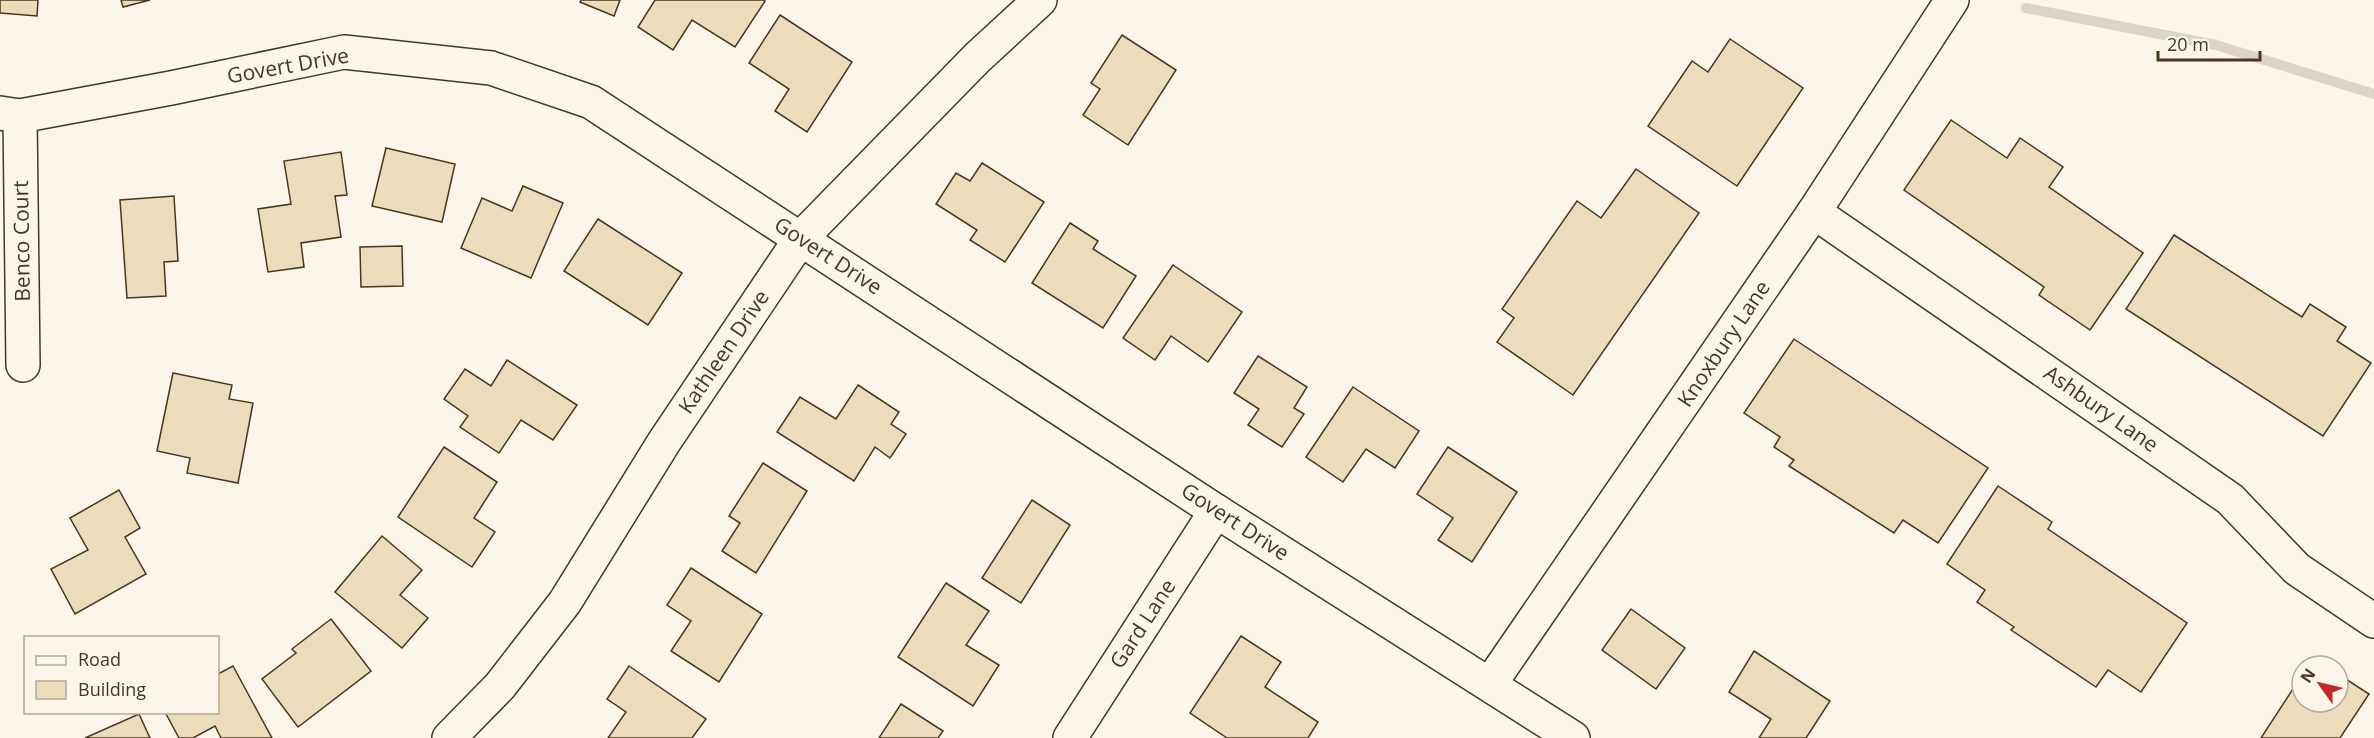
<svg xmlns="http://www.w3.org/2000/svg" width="2374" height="738" font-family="'Open Sans',sans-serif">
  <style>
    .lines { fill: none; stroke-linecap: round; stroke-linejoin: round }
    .stream { stroke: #dcd4c6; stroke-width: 10 }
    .building { fill: #ecdcbc; stroke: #4a3520; stroke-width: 1.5 }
    .minor-casing { stroke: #4a3520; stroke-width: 36 }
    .minor { stroke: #fbf6e9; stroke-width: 33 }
    .labels { text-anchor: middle; stroke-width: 4.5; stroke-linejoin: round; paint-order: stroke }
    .street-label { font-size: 21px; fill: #4a3520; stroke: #fbf6e9 }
  </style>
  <rect width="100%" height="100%" fill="#fbf6e9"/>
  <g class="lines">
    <polyline class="stream" points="2026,8 2216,45 2374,94"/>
  </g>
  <g class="building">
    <polygon points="0,0 38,0 37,16 0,13"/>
    <polygon points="121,0 150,0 123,7"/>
    <polygon points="581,0 620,0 614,16 580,2"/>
    <polygon points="655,0 764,0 765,1 735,47 692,20 673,50 638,27"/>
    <polygon points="780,15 852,62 807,132 775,111 789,89 749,63"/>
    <polygon points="1122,35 1176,70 1128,145 1083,115 1100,89 1091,83"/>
    <polygon points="1730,39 1803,88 1737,186 1648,126 1692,61 1708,72"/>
    <polygon points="1951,120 2007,158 2020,138 2063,167 2049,187 2143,253 2090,330 2039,295 2044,287 1904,190"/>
    <polygon points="386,148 455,164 442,222 372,206"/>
    <polygon points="341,152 347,195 335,196 341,237 301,243 304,267 268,272 258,209 291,204 284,161"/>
    <polygon points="982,163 1044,202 1005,262 970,240 977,230 936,204 956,173 970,181"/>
    <polygon points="1636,169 1699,213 1573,395 1497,342 1514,318 1502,309 1577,201 1601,218"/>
    <polygon points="523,186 563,203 531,278 461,248 482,198 512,211"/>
    <polygon points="174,196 178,261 164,262 166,296 127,298 120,200"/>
    <polygon points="598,219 682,273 648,325 564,271"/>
    <polygon points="1070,223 1098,241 1093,249 1136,276 1103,328 1032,283"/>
    <polygon points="2174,235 2302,317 2310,304 2346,327 2337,341 2371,363 2323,436 2126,309"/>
    <polygon points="402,246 403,286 361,287 360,247"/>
    <polygon points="1173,265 1242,312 1208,362 1171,336 1155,360 1123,338"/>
    <polygon points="1794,339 1988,468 1938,543 1903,520 1894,533 1789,466 1794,460 1774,447 1780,437 1744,413"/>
    <polygon points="1258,356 1307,387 1294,408 1304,414 1282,447 1248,425 1259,409 1234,393"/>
    <polygon points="507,360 577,405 553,440 521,420 499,453 460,427 468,416 444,399 465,369 491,386"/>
    <polygon points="173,373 232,385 229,399 253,403 238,483 187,473 190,458 157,451"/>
    <polygon points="858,385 899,412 891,424 906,434 890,458 875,447 854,481 777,432 800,397 836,419"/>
    <polygon points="1353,387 1419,431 1395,468 1366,449 1343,482 1306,457"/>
    <polygon points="444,447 497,482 474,518 495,532 472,567 398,517"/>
    <polygon points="1448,447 1517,492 1472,562 1438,540 1453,518 1417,494"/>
    <polygon points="763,463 807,491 756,573 722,551 740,523 729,516"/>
    <polygon points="1998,486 2052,522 2048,529 2187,623 2141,692 2108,670 2096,687 2011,630 2014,627 1977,602 1985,590 1947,564"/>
    <polygon points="119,490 140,528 125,537 146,574 75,614 51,569 88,550 70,518"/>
    <polygon points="1032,500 1070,525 1021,603 982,578"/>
    <polygon points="382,536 422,570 400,595 428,618 402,648 335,592"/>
    <polygon points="691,568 762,614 719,682 671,651 691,621 667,605"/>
    <polygon points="946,583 989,611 966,645 999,665 973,706 898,657"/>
    <polygon points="1631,609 1685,648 1656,689 1602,650"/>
    <polygon points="331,619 371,671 298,727 262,679 296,653 292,649"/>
    <polygon points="1241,636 1281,662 1265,687 1318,722 1308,738 1227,738 1190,713"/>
    <polygon points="1754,651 1830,701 1806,738 1759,738 1771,719 1729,692"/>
    <polygon points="233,666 272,738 221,738 215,726 193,738 179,738 165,712 218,712 218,674"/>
    <polygon points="629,666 706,719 692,738 608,738 626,712 607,699"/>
    <polygon points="2338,674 2369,694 2340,738 2261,738 2302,675 2302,702 2338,702"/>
    <polygon points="901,704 943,731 938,738 879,738"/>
    <polygon points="139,714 150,738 85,738"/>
  </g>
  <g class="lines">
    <g class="minor-casing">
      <g id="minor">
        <polyline points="0,113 20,116 171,88 344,52 491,68 591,102 1216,511 1573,738"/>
        <polyline points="20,116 23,365"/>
        <polyline points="1814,212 2230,499 2297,569 2374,621"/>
        <polyline points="1490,684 1814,212 1952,0"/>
        <polyline points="449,738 500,686 565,602 664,442 801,238 977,58 1040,0"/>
        <polyline points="1070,738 1216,511"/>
      </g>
    </g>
    <use href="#minor" class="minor"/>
  </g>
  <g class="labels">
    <g class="street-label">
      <text transform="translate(288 66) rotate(-10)" y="7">Govert Drive</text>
      <text transform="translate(22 241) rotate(-91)" y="7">Benco Court</text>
      <text transform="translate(828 256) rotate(33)" y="7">Govert Drive</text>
      <text transform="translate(1724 344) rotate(-56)" y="7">Knoxbury Lane</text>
      <text transform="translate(724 352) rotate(-56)" y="7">Kathleen Drive</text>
      <text transform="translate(2101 409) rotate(35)" y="7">Ashbury Lane</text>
      <text transform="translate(1235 522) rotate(33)" y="7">Govert Drive</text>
      <text transform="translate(1143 624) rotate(-57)" y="7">Gard Lane</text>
    </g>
  </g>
  <rect x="24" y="636" width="195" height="78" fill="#fbf6e9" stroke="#b4a999" stroke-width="1.5"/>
  <rect x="36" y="656" width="30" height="9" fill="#fbf6e9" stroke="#b4a999" stroke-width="1.5"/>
  <text x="78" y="666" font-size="18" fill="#4a3520">Road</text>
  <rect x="36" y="681" width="30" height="18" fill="#ecdcbc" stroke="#b4a999" stroke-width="1.5"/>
  <text x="78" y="696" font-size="18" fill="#4a3520">Building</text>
  <g transform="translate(2320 684) rotate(304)"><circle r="28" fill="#fbf6e9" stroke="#b4a999" stroke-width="1.5"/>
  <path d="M0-4.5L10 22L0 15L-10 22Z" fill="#c62828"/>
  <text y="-9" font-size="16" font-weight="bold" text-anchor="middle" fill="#4a3520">N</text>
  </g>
  <path d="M2158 51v9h102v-9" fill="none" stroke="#4a3520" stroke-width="3"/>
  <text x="2167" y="51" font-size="18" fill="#4a3520" stroke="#fbf6e9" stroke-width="4.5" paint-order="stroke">20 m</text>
</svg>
